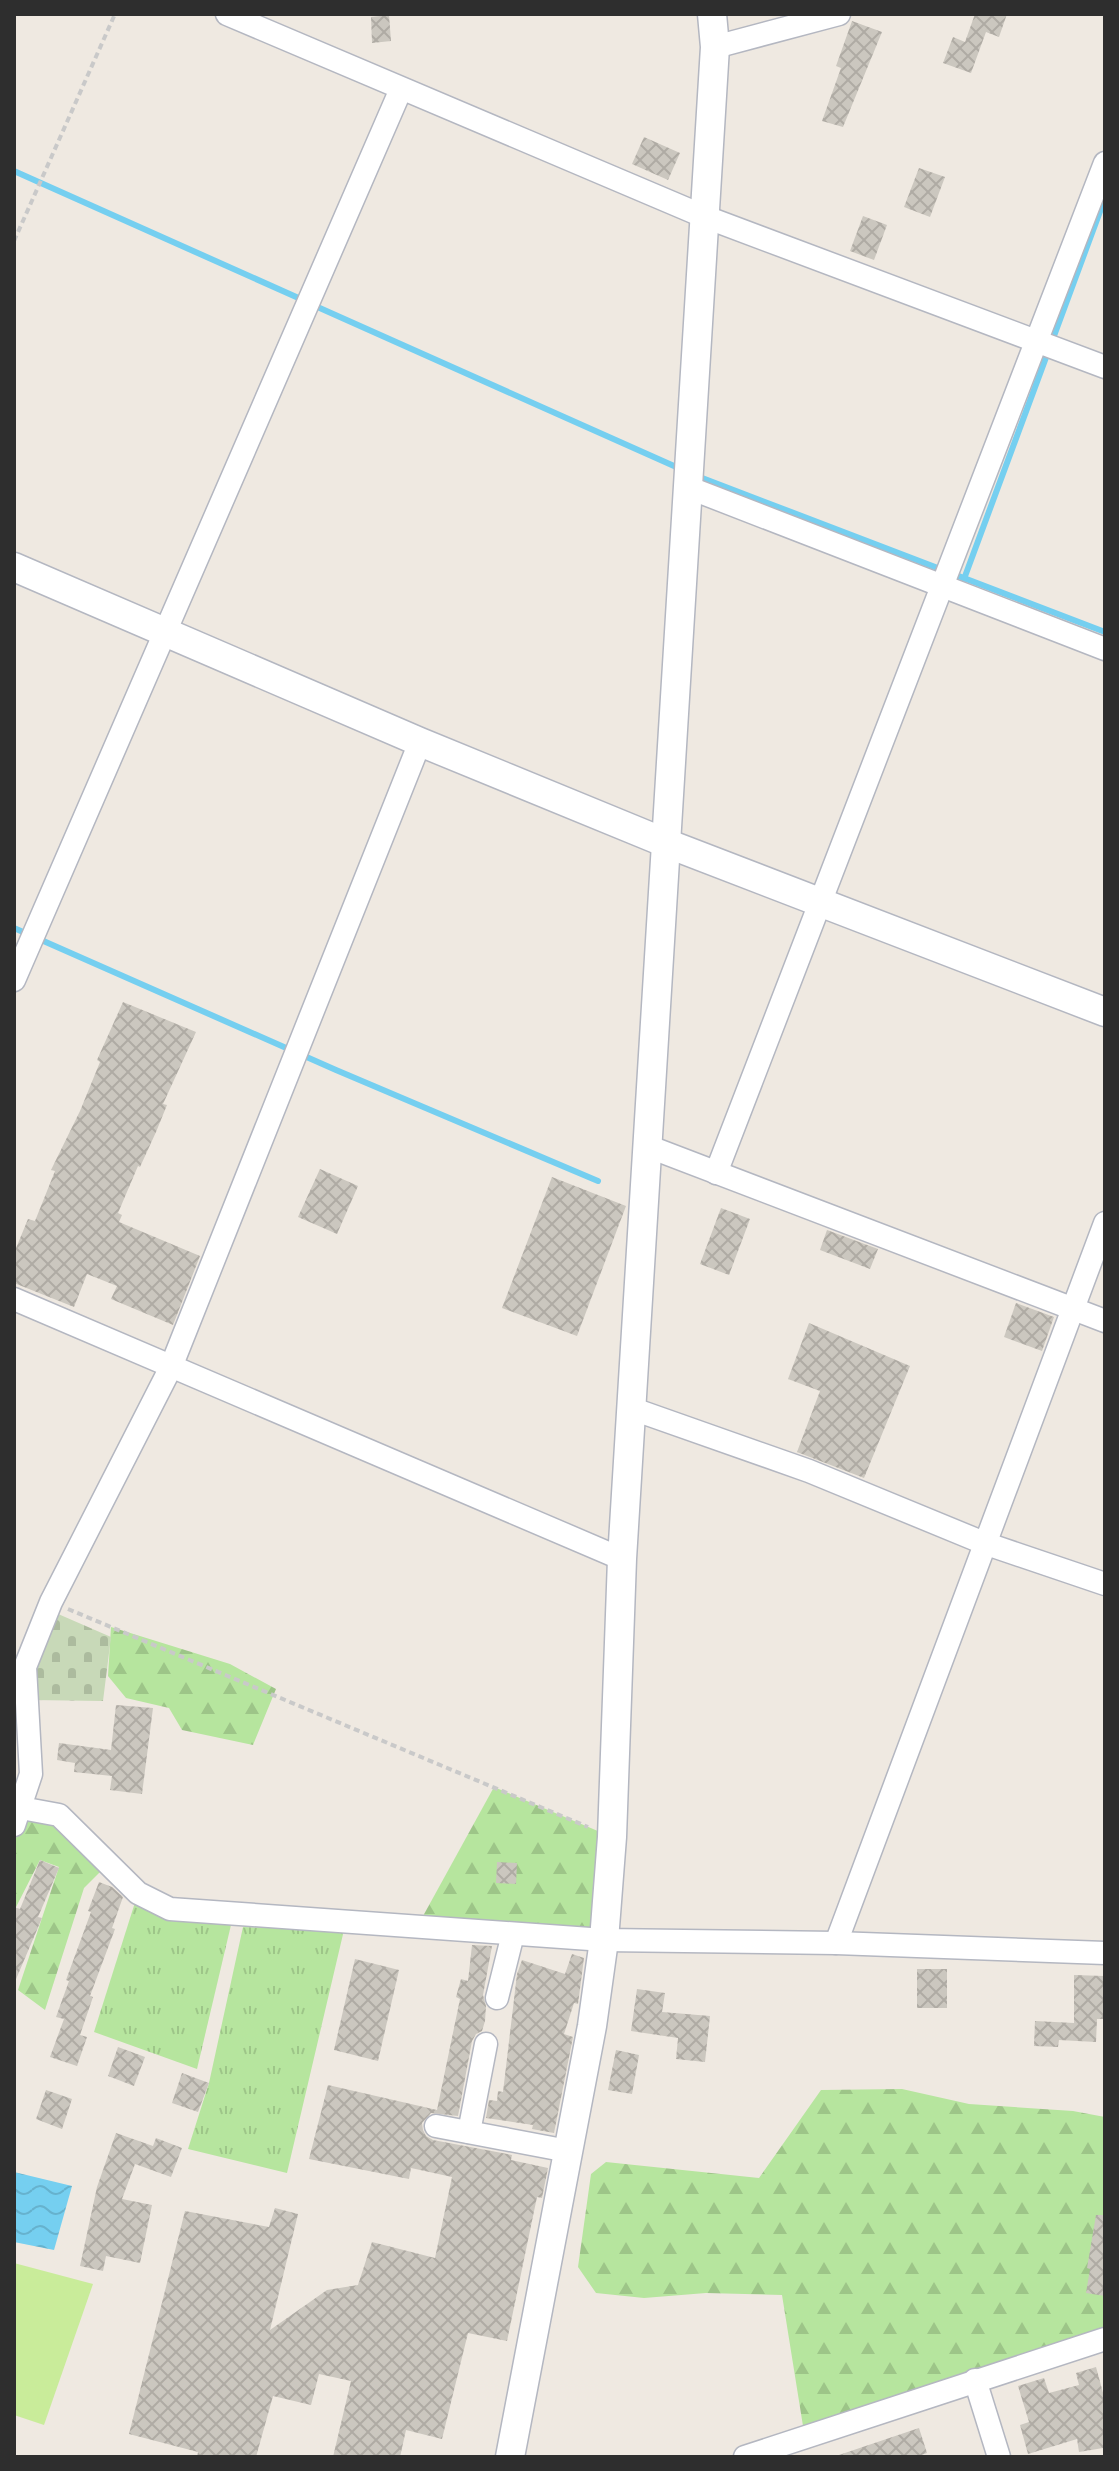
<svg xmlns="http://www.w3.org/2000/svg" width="1119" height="2471" font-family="'Source Sans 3',sans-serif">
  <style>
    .grass { fill: url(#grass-tufts) }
    .forest { fill: url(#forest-firs) }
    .cemetery { fill: url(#cemetery-stones) }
    .pitch { fill: #c9ec9a }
    .water { fill: url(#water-waves) }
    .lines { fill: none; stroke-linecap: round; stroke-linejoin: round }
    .stream { stroke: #75cff0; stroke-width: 6 }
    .building { fill: url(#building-cross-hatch) }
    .minor-casing { stroke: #b4b7c1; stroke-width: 25 }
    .tertiary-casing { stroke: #b4b7c1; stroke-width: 31 }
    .path { stroke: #c9c9c9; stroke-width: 4; stroke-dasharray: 6 4; stroke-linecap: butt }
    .minor { stroke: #fff; stroke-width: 22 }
    .tertiary { stroke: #fff; stroke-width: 28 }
  </style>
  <defs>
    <pattern id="grass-tufts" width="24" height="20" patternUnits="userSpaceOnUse" patternTransform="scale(2)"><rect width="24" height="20" fill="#b6e59e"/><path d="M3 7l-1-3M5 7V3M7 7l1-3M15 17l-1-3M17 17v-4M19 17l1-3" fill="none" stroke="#9dc588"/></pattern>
    <pattern id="forest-firs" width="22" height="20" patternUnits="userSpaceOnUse" patternTransform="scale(2)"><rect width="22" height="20" fill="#b6e59e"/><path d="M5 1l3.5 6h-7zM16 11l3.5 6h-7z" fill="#9dc588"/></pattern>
    <pattern id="cemetery-stones" width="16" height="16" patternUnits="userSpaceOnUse" patternTransform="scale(2)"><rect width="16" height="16" fill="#c8d9b8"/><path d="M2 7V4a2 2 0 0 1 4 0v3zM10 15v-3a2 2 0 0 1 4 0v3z" fill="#acbb9e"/></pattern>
    <pattern id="water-waves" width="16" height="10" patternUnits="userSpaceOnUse" patternTransform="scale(2)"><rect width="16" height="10" fill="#75cff0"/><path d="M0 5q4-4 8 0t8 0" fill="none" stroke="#66b2ce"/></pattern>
    <pattern id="building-cross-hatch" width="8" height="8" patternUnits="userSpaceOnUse" patternTransform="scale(2)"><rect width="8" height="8" fill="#cbc7bf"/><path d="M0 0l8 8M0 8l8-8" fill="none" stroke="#afaba4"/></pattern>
  </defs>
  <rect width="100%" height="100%" fill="#efe9e1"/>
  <g class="grass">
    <polygon points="138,1893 230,1913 231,1925 197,2069 94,2032"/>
    <polygon points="243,1927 344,1930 287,2173 188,2149 209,2083"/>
  </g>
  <g class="forest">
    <polygon points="111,1627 230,1664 276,1689 253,1745 182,1730 169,1708 126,1698 108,1676"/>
    <polygon points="494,1787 612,1837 604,1940 417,1927"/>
    <polygon points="25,1815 59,1815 107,1865 84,1888 45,2010 18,1990 59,1867 40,1860 14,1911 14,1843"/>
    <polygon points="902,2089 969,2104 1073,2111 1105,2117 1105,2339 857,2420 803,2426 782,2295 706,2293 644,2298 596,2293 578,2267 591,2174 606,2162 759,2178 821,2090"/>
  </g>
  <polygon class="cemetery" points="49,1610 111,1637 103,1701 31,1700 25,1667"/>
  <polygon class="pitch" points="14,2263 93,2284 44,2425 14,2415"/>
  <polygon class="water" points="14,2172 72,2186 54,2250 14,2242"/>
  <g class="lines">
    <g class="stream">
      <polyline points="14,171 303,300"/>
      <polyline points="313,305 683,470"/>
      <polyline points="697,476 1105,632"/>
      <polyline points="964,579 1105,198"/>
      <polyline points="14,928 336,1070 598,1181"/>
    </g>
  </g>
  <g class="building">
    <polygon points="975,14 1007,14 999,37 986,32 971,73 943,63 953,37 965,42"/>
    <polygon points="389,15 391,41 372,43 371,17"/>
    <polygon points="852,21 882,32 843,127 822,121 841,68 836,66"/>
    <polygon points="644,137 680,153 668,180 632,164"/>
    <polygon points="919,168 945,177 930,217 904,207"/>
    <polygon points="863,216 887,225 874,260 850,251"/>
    <polygon points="123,1002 196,1032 163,1104 167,1105 156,1132 140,1167 138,1166 118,1213 122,1215 119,1222 200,1256 173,1325 111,1299 117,1286 87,1274 74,1307 14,1283 14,1253 28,1219 35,1221 55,1171 51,1170 80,1111 100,1062 97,1060"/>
    <polygon points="320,1169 358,1186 337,1234 298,1217"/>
    <polygon points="552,1177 626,1206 577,1336 502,1308"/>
    <polygon points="721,1208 750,1219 729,1275 700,1264"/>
    <polygon points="827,1230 878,1249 870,1269 820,1250"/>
    <polygon points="1016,1303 1054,1317 1042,1351 1004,1337"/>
    <polygon points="809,1323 910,1366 864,1478 797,1452 820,1391 788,1379"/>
    <polygon points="116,1705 153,1708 142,1794 110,1790 112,1776 74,1772 75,1763 57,1760 59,1743 111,1750"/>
    <polygon points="40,1860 59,1868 38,1917 42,1918 14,1984 14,1907 20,1909"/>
    <polygon points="497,1862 517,1863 516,1884 496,1883"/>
    <polygon points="99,1882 112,1887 123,1897 112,1928 115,1929 90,1996 93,1997 80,2035 87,2037 77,2066 50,2057 64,2019 56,2017 69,1981 66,1980 91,1912 88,1911"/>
    <polygon points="472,1945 492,1946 483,1995 486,2006 485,2021 482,2031 476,2034 472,2041 458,2116 431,2113 422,2123 423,2130 426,2136 433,2140 512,2155 511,2160 548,2168 542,2198 537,2197 507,2341 468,2333 442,2439 406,2430 400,2457 333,2457 351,2381 319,2374 311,2405 273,2396 256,2457 197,2457 198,2452 129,2434 185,2211 269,2227 275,2208 298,2214 270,2330 327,2290 358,2285 372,2242 435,2258 452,2177 411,2168 409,2179 309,2159 328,2085 437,2110 460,1999 456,1997 461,1979 468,1981"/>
    <polygon points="572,1954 584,1958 578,2004 574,2003 564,2034 573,2037 554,2133 532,2129 533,2125 486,2118 489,2100 497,2101 498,2091 503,2092 517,1974 522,1960 565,1974"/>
    <polygon points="355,1959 399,1970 378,2061 334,2050"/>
    <rect x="917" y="1969" width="30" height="39"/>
    <polygon points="1074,1975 1104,1976 1103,2019 1097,2019 1096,2042 1059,2040 1058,2047 1034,2046 1035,2021 1074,2023"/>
    <polygon points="637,1989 665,1993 662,2012 710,2016 705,2062 676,2059 678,2038 631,2031"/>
    <polygon points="118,2047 145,2057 134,2086 108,2076"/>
    <polygon points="616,2050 639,2055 632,2094 608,2090"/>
    <polygon points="182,2073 209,2083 198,2112 172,2103"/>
    <polygon points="46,2090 72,2099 62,2129 36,2119"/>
    <polygon points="116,2133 153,2146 156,2138 182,2148 171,2177 135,2164 122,2199 152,2205 140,2263 106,2256 103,2271 80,2266 97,2187"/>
    <polygon points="1096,2215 1105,2215 1105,2296 1086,2293 1090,2269 1087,2268"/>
    <polygon points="1096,2367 1105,2400 1103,2448 1079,2452 1077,2439 1028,2454 1020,2425 1029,2422 1018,2386 1044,2378 1049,2393 1079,2385 1076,2373"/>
    <polygon points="919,2428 927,2453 916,2457 840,2457 839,2455"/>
  </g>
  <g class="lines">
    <g class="minor-casing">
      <g id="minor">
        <polyline points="227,14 703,216 1105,367"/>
        <polyline points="715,47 839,14"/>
        <polyline points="687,487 1105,649"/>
        <polyline points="14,980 401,89"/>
        <polyline points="647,1146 1105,1321"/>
        <polyline points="716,1173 1105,163"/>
        <polyline points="14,1299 622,1559"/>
        <polyline points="633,1409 809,1471 984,1543 1105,1584"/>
        <polyline points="14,1804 21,1808 59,1815 138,1893 170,1909 604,1940 836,1943 1105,1953"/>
        <polyline points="14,1825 31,1774 25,1667 51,1602 171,1367 420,742"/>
        <polyline points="836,1943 1105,1223"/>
        <polyline points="497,1998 513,1934"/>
        <polyline points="436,2126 568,2151"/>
        <polyline points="469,2132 486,2044"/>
        <polyline points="975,2380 999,2457"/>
        <polyline points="745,2457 1105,2339"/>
      </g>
    </g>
    <g class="tertiary-casing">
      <g id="tertiary">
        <polyline points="14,567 420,742 666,843 1105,1012"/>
        <polyline points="510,2457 592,2026 604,1940 612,1837 622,1559 715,47 712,14"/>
      </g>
    </g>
    <g class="path">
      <polyline points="14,241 115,14"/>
      <polyline points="68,1609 588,1827"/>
    </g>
    <use href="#minor" class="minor"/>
    <use href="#tertiary" class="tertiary"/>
  </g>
  <rect width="1119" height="2471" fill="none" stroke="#2e2e2e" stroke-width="32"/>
</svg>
